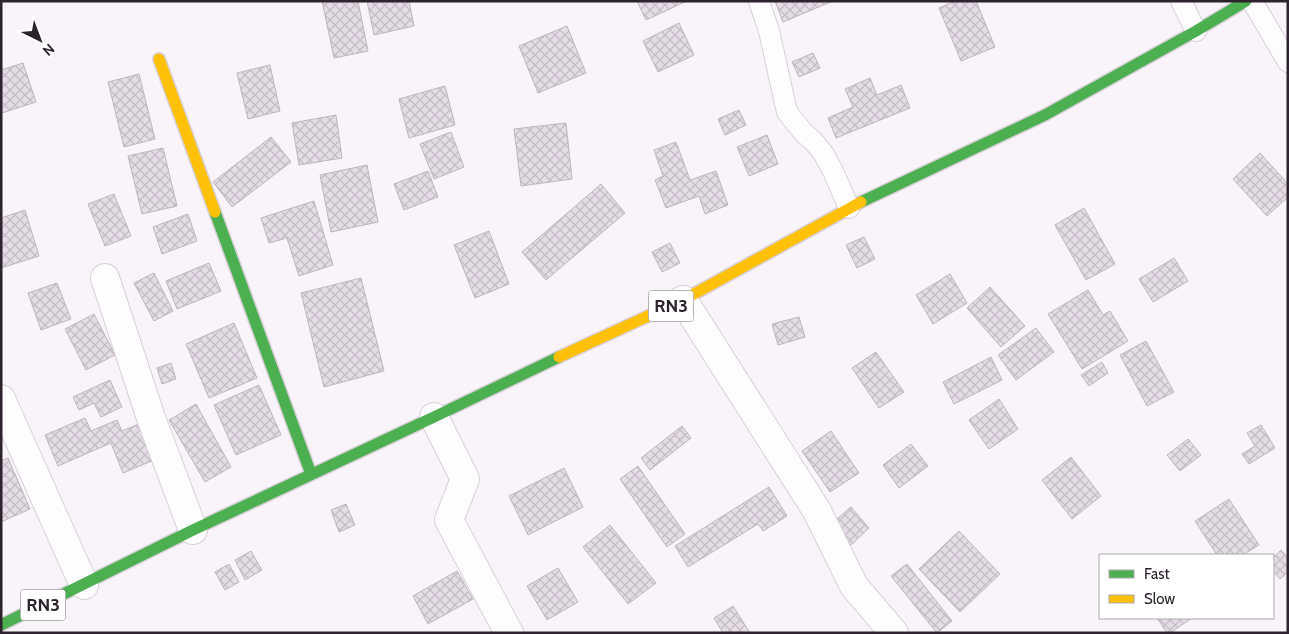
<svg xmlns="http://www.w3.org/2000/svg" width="1289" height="634" font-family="Cabin,sans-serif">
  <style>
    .building { fill: url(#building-cross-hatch); stroke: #bdb6be }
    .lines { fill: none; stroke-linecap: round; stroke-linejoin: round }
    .lane-casing { stroke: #d8d0d8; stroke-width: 22 }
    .street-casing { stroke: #d8d0d8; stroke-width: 30 }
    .fast-casing { stroke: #d8d0d8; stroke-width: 14 }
    .slow-casing { stroke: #d8d0d8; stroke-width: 14 }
    .lane { stroke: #fefdfe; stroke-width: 20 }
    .street { stroke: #fefdfe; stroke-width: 28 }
    .fast { stroke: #4caf50; stroke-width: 11 }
    .slow { stroke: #ffc107; stroke-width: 11 }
    .labels { text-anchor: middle; stroke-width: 4; stroke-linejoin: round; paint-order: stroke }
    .shield { fill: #fff; stroke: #6b656c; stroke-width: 1 }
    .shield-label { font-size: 18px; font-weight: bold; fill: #2c232d }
  </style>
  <defs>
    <pattern id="building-cross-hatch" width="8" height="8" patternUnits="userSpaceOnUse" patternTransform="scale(1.25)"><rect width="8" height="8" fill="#e4dde5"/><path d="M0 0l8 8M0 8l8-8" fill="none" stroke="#c4bdc5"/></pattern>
  </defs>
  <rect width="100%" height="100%" fill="#f9f4f9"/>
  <g class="building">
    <polygon points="322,1 358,1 368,51 334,58"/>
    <polygon points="367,1 409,1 414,26 374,35"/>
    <polygon points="637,1 687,1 646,20"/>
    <polygon points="775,1 833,1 783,22"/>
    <polygon points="955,1 976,1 995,47 961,61 939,8"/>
    <polygon points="679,23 694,55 658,72 643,41"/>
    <polygon points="567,26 586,73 538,93 519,46"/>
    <polygon points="813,53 820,68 799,77 792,62"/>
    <polygon points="23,63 36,102 2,113 1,85 3,84 1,80 1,70"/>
    <polygon points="270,65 280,111 248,119 237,73"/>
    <polygon points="139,74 155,139 124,147 108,82"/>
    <polygon points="870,78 877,95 901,85 910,108 836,138 828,118 853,107 845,89"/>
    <polygon points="445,86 455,125 409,138 399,99"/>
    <polygon points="739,110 746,125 725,135 718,119"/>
    <polygon points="336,115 342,158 299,165 292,123"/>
    <polygon points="566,123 572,179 521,186 514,129"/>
    <polygon points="451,132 464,167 434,179 420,144"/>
    <polygon points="767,135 778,164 749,176 737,147"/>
    <polygon points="271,137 291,162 232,207 213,182"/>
    <polygon points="676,142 690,180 716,171 728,205 705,214 699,196 666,208 655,180 663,176 654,150"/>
    <polygon points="163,148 177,206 142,214 128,156"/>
    <polygon points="1260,153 1288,184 1288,197 1267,216 1233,179"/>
    <polygon points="367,165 378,222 331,232 320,175"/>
    <polygon points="428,171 438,197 404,210 394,184"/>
    <polygon points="601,184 625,213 546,280 522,252"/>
    <polygon points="114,194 131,236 105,246 88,204"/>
    <polygon points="314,201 333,265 299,276 287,238 269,243 261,218"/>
    <polygon points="1084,208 1115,264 1086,280 1055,225"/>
    <polygon points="25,210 39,256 1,268 1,218"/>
    <polygon points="188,214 197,241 162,254 153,227"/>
    <polygon points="489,231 509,284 475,298 454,245"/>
    <polygon points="864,237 875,259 857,268 846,245"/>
    <polygon points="670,243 680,263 662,272 652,252"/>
    <polygon points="1174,258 1188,281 1153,302 1139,279"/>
    <polygon points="209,263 221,291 177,309 166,281"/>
    <polygon points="154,273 173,311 154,321 134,283"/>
    <polygon points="950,274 967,303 933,324 916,295"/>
    <polygon points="361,278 384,371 324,387 301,293"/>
    <polygon points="57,283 71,319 41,330 28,293"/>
    <polygon points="990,287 1025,326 1001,347 967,308"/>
    <polygon points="1088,290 1103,315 1110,311 1128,341 1082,369 1048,314"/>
    <polygon points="94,314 115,355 86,370 65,329"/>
    <polygon points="799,317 805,337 778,345 772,324"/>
    <polygon points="234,323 257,378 209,398 186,344"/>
    <polygon points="1036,328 1054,352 1016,380 998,355"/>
    <polygon points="1146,341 1174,392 1147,406 1120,355"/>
    <polygon points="876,352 904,392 879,408 852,368"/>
    <polygon points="991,357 1002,380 954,404 943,382"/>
    <polygon points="1102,362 1108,373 1089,386 1081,375"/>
    <polygon points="171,363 176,379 162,384 157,368"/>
    <polygon points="110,380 122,407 101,417 94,403 79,410 73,397"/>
    <polygon points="259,385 281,435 236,455 214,405"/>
    <polygon points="999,399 1018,429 989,449 969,420"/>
    <polygon points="196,404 231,467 205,482 169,420"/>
    <polygon points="85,418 91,431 117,420 122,431 139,424 154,460 123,473 111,443 58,466 45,435"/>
    <polygon points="1261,425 1275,448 1249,464 1242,454 1255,446 1247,433"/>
    <polygon points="682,426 691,438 650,470 641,458"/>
    <polygon points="831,431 859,473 830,492 802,451"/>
    <polygon points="1188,439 1201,455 1180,471 1167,455"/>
    <polygon points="911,444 928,466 899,488 883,465"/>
    <polygon points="1071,457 1101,496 1072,519 1042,480"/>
    <polygon points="8,458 30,509 1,522 1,461"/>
    <polygon points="638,466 685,534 667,547 620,479"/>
    <polygon points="564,468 583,507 528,535 509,496"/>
    <polygon points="769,487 787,516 763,531 758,524 688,567 675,546"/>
    <polygon points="1229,499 1259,545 1243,555 1217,555 1195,521"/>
    <polygon points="346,504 355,525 339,532 331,510"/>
    <polygon points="851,507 869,528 851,545 832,523"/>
    <polygon points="610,525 656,583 628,604 583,547"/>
    <polygon points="959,531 1000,574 960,612 919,569"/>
    <polygon points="1281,550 1288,558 1288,572 1280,579 1273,571 1273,558"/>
    <polygon points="251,551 262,570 245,580 235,560"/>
    <polygon points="229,564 239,582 225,590 215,572"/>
    <polygon points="907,564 952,621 937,633 891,576"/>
    <polygon points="558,568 578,602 547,620 527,586"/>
    <polygon points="457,571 473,599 428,624 413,596"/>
    <polygon points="733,606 750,633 723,633 714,618"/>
    <polygon points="1157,618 1192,618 1170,633 1167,633"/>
  </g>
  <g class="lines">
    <g class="lane-casing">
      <g id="lane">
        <polyline points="759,1 769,31 787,112 803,132 814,142 823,153 833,171 849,208"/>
        <polyline points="1181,1 1196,31"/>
        <polyline points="1252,1 1288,62"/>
      </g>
    </g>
    <g class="street-casing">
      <g id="street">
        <polyline points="105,278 151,418 193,530"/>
        <polyline points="683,300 817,511 854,586 894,633"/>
        <polyline points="1,399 84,585"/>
        <polyline points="434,417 465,479 449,520 509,633"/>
      </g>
    </g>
    <g class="fast-casing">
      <g id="fast">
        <polyline points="861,202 1045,115 1196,31 1246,1"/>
        <polyline points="215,212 311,474"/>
        <polyline points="1,625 193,530 434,417 559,357"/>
      </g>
    </g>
    <g class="slow-casing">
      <g id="slow">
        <polyline points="159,59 215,212"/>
        <polyline points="559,357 683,300 861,202"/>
      </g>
    </g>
    <use href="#lane" class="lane"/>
    <use href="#street" class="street"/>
    <use href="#fast" class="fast"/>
    <use href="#slow" class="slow"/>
  </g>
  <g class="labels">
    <g class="shield">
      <rect x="648.5" y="290.5" width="45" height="31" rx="4"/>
      <rect x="20.5" y="589.5" width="45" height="31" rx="4"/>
    </g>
    <g class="shield-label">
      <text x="671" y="312">RN3</text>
      <text x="43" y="611">RN3</text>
    </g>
  </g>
  <rect width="1289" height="634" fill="none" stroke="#2c232d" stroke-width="5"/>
  <rect x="1099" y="554" width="175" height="65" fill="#ffffff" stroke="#aba7ab"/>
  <rect x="1109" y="570" width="25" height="8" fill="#4caf50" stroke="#aba7ab"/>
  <text x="1144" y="579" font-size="15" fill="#2c232d">Fast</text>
  <rect x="1109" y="595" width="25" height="8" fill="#ffc107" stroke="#aba7ab"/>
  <text x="1144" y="604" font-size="15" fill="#2c232d">Slow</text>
  <g transform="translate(40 40) rotate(138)" stroke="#ffffff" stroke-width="4" paint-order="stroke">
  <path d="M0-4L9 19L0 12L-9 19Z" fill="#2c232d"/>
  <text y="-8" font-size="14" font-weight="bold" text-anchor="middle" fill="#2c232d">N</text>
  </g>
</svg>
